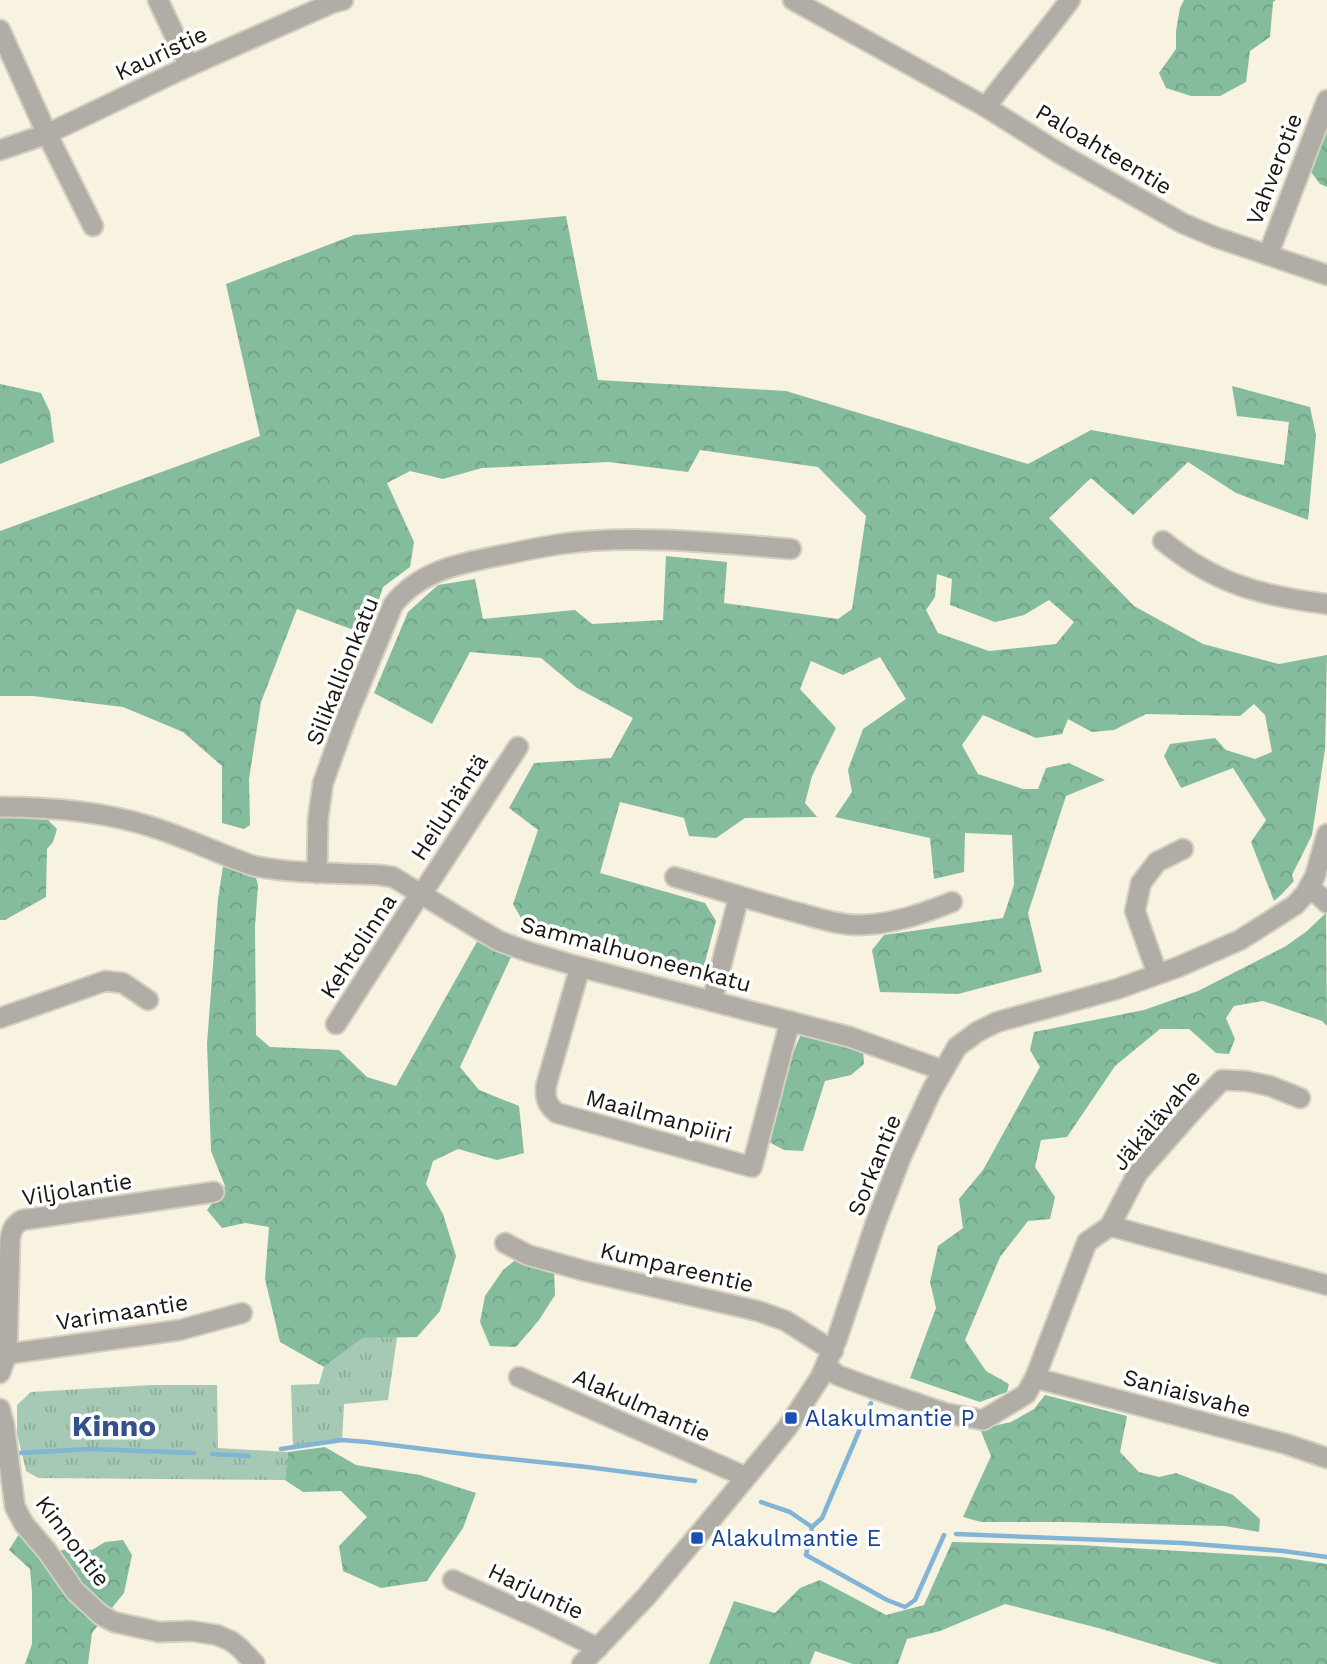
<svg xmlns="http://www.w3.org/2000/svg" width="1327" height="1664" font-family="'Work Sans',sans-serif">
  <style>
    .grass { fill: url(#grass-tufts) }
    .forest { fill: url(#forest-crowns); fill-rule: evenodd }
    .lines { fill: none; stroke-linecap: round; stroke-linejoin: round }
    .stream { stroke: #81b4d5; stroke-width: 4.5 }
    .minor-casing { stroke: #d4cfbf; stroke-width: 23 }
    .minor { stroke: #afada5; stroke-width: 19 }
    .transit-dot { fill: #1a4fb4; stroke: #fff; stroke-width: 2.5 }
    .labels { text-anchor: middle; stroke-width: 7; stroke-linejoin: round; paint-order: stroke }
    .street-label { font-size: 23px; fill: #1a1812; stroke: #fff }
    .transit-label { font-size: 23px; fill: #164399; stroke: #fff; text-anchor: start }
    .district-label { font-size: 30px; font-weight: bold; fill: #34518a; stroke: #fff }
  </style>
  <defs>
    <pattern id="grass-tufts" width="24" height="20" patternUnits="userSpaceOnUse" patternTransform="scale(1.75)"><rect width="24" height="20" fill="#a5c9b4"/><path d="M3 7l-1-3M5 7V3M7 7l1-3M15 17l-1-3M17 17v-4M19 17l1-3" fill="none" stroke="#8dac9a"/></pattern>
    <pattern id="forest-crowns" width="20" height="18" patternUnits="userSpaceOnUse" patternTransform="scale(1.75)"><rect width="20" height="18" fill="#85bc9d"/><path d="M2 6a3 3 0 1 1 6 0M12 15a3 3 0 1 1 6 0" fill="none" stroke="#72a186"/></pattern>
  </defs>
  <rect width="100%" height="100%" fill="#f8f2e0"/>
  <g class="grass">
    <polygon points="397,1337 388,1400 344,1404 342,1440 293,1448 291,1385 319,1384 324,1367 363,1338"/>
    <polygon points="152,1385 217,1385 218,1448 288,1452 285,1480 38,1478 26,1471 17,1433 17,1405 31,1392"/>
  </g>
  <g class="forest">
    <polygon points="1184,0 1276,0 1273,2 1270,37 1250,51 1246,82 1220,96 1191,96 1166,88 1159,73 1176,49 1176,31 1180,8"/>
    <polygon points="1327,125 1327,187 1320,184 1311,172"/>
    <path d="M 566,216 L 598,380 L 786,391 L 1028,464 L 1091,430 L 1284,465 L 1289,422 L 1237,416 L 1232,386 L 1310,407 L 1316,435 L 1308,520 L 1236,493 L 1188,462 L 1133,515 L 1091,478 L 1049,518 L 1134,606 L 1203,644 L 1279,664 L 1327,655 L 1325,749 L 1312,835 L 1292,875 L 1294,881 L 1282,894 L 1274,901 L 1251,842 L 1266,820 L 1233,768 L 1181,788 L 1164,756 L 1170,744 L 1215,738 L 1226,750 L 1255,759 L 1272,752 L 1265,715 L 1254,704 L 1240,716 L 1146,714 L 1114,730 L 1092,732 L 1068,719 L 1062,734 L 1036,738 L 983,715 L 962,745 L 978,774 L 1023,789 L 1038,789 L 1046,768 L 1069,763 L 1105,780 L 1066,796 L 1028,913 L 1042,972 L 958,994 L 880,992 L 872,950 L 884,935 L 1003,918 L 1014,885 L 1012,835 L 965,833 L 964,872 L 934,879 L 930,838 L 835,817 L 852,792 L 848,770 L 863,729 L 906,699 L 880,657 L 843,675 L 811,661 L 800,689 L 836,728 L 812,776 L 805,803 L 817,817 L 745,818 L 716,838 L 689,836 L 684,818 L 620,802 L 600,873 L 705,903 L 716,921 L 704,966 L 689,973 L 529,932 L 513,904 L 538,830 L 509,808 L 534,763 L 611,758 L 633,718 L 577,688 L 541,658 L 470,652 L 432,724 L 374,693 L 408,612 L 438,585 L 475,579 L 483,619 L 575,610 L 592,624 L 663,620 L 666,556 L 727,562 L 724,603 L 838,619 L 852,609 L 866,516 L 818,467 L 700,450 L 688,472 L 609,462 L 482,468 L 443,479 L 410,471 L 387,483 L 414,542 L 410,567 L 383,587 L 367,635 L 297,609 L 261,702 L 249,779 L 250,825 L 244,829 L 222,823 L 222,766 L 183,732 L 123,707 L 33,696 L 0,696 L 0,531 L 260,436 L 226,284 L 354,235 ZM 937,574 L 952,579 L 950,605 L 995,622 L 1024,615 L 1049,600 L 1074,622 L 1056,644 L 989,651 L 938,633 L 926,610 L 935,597 Z"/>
    <polygon points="0,384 41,393 50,412 54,442 0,464"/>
    <polygon points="19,817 48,820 57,829 53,842 47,849 46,897 5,920 0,920 0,818"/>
    <polygon points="223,866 256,878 258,885 255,927 256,1035 270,1047 339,1050 367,1077 396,1086 479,938 512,955 460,1067 479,1090 519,1106 524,1153 497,1160 458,1149 433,1161 426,1184 443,1214 456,1256 440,1311 417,1337 363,1338 324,1367 280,1342 265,1279 269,1227 245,1223 222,1228 207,1210 225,1186 211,1151 207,1044 218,899"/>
    <polygon points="1326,913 1327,1026 1322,1021 1263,1001 1234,1006 1226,1018 1235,1039 1229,1054 1216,1053 1189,1029 1160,1029 1115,1066 1067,1137 1041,1140 1035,1167 1055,1197 1050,1219 1028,1221 1000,1257 965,1340 986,1371 1009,1384 1007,1392 980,1402 910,1378 936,1308 930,1282 938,1246 963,1228 959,1199 983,1170 1040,1067 1030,1050 1034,1032 1144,1010 1198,991 1286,946 1307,931"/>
    <polygon points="812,1031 863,1050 864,1064 851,1075 825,1081 803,1151 784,1150 769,1142 777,1092 801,1034"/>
    <polygon points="529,1260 554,1270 555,1295 539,1320 516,1347 490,1346 480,1322 485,1296 503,1270 514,1261"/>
    <polygon points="1045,1395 1127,1416 1120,1452 1139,1472 1159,1477 1176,1473 1233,1495 1260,1519 1259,1532 1225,1526 1065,1522 981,1522 963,1517 991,1456 980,1429 1011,1422 1034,1409"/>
    <polygon points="325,1447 356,1465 420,1475 476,1493 463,1528 427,1581 381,1588 343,1571 339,1546 367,1517 341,1491 303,1492 285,1480 288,1452"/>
    <polygon points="19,1534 46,1556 71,1547 92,1550 105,1542 123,1540 132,1555 124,1593 92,1633 88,1664 25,1664 32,1644 32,1592 30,1569 9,1550"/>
    <polygon points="952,1542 1080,1545 1281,1557 1327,1564 1327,1664 1218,1664 1102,1629 1005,1604 940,1631 907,1639 898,1664 853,1664 815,1651 810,1664 709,1664 734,1601 775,1613 800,1588 820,1580 886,1615 924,1605"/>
  </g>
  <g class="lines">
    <g class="stream">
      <polyline points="281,1449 342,1440 367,1442 481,1456 587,1467 695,1481"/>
      <polyline points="20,1453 92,1449 194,1453"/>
      <polyline points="212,1454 249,1456"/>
      <polyline points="761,1502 790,1512 812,1527 806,1555 887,1600 905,1607 915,1600 944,1535"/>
      <polyline points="812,1527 822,1518 871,1403"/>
      <polyline points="956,1534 1182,1543 1283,1551 1327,1557"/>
    </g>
    <g class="minor-casing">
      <g id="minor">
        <polyline points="158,0 189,66"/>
        <polyline points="793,0 986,107 1059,153 1182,223 1215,237 1327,275"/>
        <polyline points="0,30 47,134 93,226"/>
        <path d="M 986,107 C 1013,70 1043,37 1070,0"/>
        <polyline points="0,150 47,134 189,66 332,3 343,0"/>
        <polyline points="1268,255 1327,100"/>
        <path d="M 1163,541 C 1215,584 1262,596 1327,604"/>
        <path d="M 0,807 C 50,807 101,811 149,826 C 185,837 219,854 254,866 C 295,874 337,873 379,875 L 393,877 L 480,930 L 499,941 L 529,952 L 580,967 L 850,1037 L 942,1070"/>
        <path d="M 317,873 L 318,819 L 323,783 L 346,719 L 393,605 C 420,570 462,563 503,555 C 522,551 541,547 561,544 C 632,534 718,543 791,549"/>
        <path d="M 675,877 C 716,889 758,902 799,913 C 818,918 838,925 858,925 C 890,925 922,914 952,902"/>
        <polyline points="1310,887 1327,903"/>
        <path d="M 580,967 L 546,1086 C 545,1099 547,1105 557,1113 L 752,1167 L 790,1021"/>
        <polyline points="1157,973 1135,911 1141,883 1157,862 1183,849"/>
        <polyline points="712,1001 739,896"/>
        <polyline points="0,1018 105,981 123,983 148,1000"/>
        <polyline points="336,1024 396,931 420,894 427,886 518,747"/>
        <polyline points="1110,1226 1137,1174 1197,1106 1222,1080 1246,1081 1270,1086 1300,1098"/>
        <polyline points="505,1243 528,1255 585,1271 758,1311 786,1321 833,1351"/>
        <polyline points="7,1354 180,1330 242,1313"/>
        <polyline points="826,1365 837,1375 872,1388 945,1413 983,1420 1026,1394 1035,1378 1087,1242 1110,1226 1327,1285"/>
        <path d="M 0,1373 L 7,1354 L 10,1239 C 12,1229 14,1225 22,1220 L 214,1192"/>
        <polyline points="519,1377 746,1477"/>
        <polyline points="1035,1378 1286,1444 1327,1458"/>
        <polyline points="0,1409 4,1424 15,1507 24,1524 47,1551 75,1591 101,1615 114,1622 159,1632 191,1631 217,1635 231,1641 240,1648 255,1664"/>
        <polyline points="453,1580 535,1617 598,1648"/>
        <polyline points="582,1664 645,1598 710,1521 787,1428 820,1378 837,1339 876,1222 901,1157 932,1090 957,1047 977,1032 997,1022 1117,989 1178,967 1240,940 1295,905 1305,894 1315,876 1327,834"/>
      </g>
    </g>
    <use href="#minor" class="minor"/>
  </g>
  <g class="transit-dot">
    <rect x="784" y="1411" width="14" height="14" rx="3.5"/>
    <rect x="690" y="1531" width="14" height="14" rx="3.5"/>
  </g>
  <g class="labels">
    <g class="street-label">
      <text transform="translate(161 53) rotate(-25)" y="8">Kauristie</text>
      <text transform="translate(1104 149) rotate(31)" y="8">Paloahteentie</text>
      <text transform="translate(1274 169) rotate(-69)" y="8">Vahverotie</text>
      <text transform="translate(342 671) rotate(-68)" y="8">Silikallionkatu</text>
      <text transform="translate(449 807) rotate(-57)" y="8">Heiluhäntä</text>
      <text transform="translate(358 946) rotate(-57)" y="8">Kehtolinna</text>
      <text transform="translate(636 954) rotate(15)" y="8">Sammalhuoneenkatu</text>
      <text transform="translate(659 1116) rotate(15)" y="8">Maailmanpiiri</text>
      <text transform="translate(1156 1120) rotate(-50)" y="8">Jäkälävahe</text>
      <text transform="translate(874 1165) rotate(-68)" y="8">Sorkantie</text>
      <text transform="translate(77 1189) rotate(-9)" y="8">Viljolantie</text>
      <text transform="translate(677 1267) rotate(13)" y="8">Kumpareentie</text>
      <text transform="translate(122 1312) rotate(-9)" y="8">Varimaantie</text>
      <text transform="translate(1187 1393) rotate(15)" y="8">Saniaisvahe</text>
      <text transform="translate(642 1405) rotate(24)" y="8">Alakulmantie</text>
      <text transform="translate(73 1541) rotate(53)" y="8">Kinnontie</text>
      <text transform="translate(536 1591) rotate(25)" y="8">Harjuntie</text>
    </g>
    <g class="transit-label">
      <text x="805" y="1426">Alakulmantie P</text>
      <text x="711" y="1546">Alakulmantie E</text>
    </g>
    <g class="district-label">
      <text x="114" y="1436">Kinno</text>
    </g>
  </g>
</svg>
